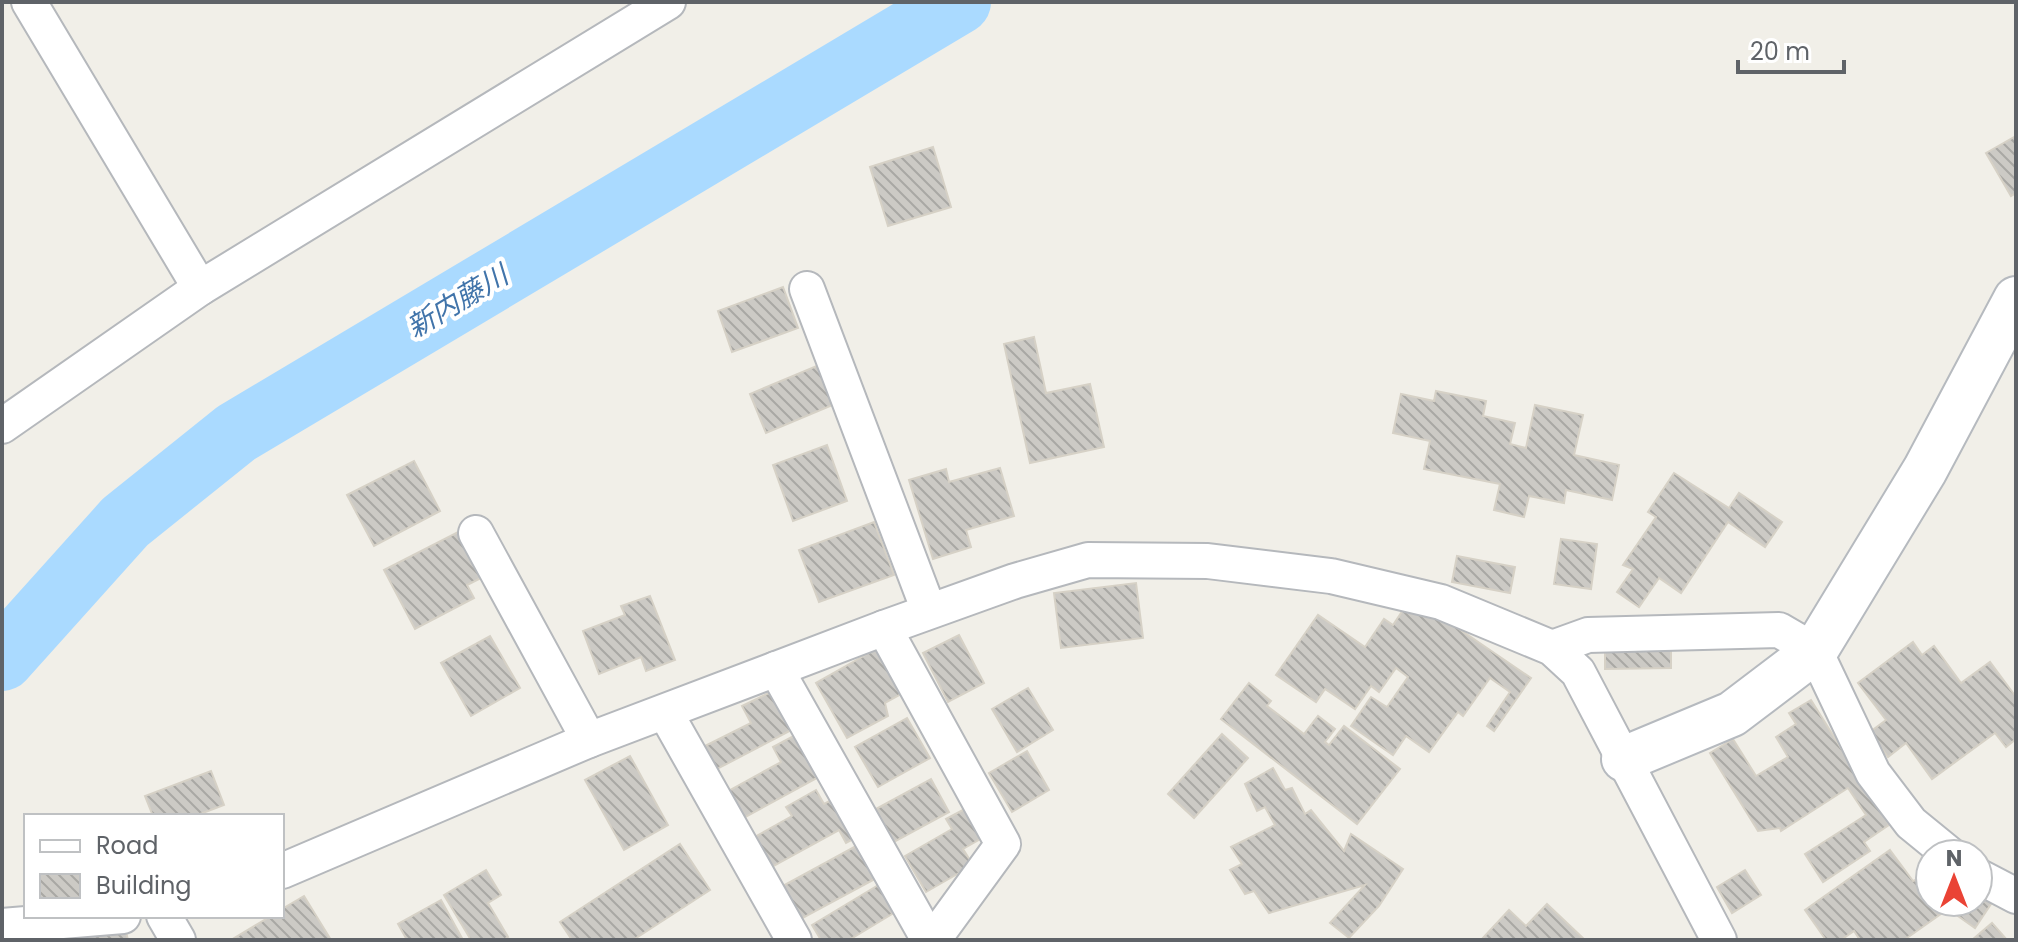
<svg xmlns="http://www.w3.org/2000/svg" width="2018" height="942" font-family="Poppins,'Noto Sans JP',sans-serif">
  <style>
    .lines { fill: none; stroke-linecap: round; stroke-linejoin: round }
    .river { stroke: #aadaff; stroke-width: 64 }
    .building { fill: url(#building-back-hatch); stroke: #d6d1c6; stroke-width: 2 }
    .street-casing { stroke: #b5b8bc; stroke-width: 38 }
    .secondary-casing { stroke: #b6babf; stroke-width: 48 }
    .street { stroke: #fff; stroke-width: 34 }
    .secondary { stroke: #fff; stroke-width: 44 }
    .labels { text-anchor: middle; stroke-width: 8; stroke-linejoin: round; paint-order: stroke }
    .water-label { font-size: 28px; font-style: italic; fill: #4174aa; stroke: #fff }
  </style>
  <defs>
    <pattern id="building-back-hatch" width="6" height="6" patternUnits="userSpaceOnUse" patternTransform="scale(2)"><rect width="6" height="6" fill="#cccac5"/><path d="M-1 5l2 2M0 0l6 6M5-1l2 2" fill="none" stroke="#a9a8a4"/></pattern>
  </defs>
  <rect width="100%" height="100%" fill="#f1efe8"/>
  <g class="lines">
    <polyline class="river" points="2,659 125,522 236,433 959,2"/>
  </g>
  <g class="building">
    <polygon points="2016,136 2016,193 2011,196 1986,153"/>
    <polygon points="933,147 951,207 888,226 870,167"/>
    <polygon points="783,287 798,328 732,352 718,311"/>
    <polygon points="1034,337 1046,393 1090,384 1104,447 1030,463 1004,344"/>
    <polygon points="819,365 835,404 766,433 750,394"/>
    <polygon points="1436,391 1486,401 1483,416 1515,423 1510,444 1526,448 1535,405 1583,415 1574,455 1619,465 1612,500 1566,490 1564,503 1529,496 1524,517 1494,510 1500,484 1424,469 1430,441 1393,433 1401,394 1434,401"/>
    <polygon points="827,445 847,501 793,521 773,465"/>
    <polygon points="414,461 440,511 374,546 347,495"/>
    <polygon points="1000,468 1014,516 966,530 971,547 933,559 909,480 946,469 949,482"/>
    <polygon points="1674,473 1729,508 1739,493 1782,522 1765,547 1728,522 1681,593 1659,578 1639,607 1617,592 1633,569 1623,565 1656,517 1648,512"/>
    <polygon points="874,522 894,575 819,602 799,550"/>
    <polygon points="458,532 481,578 467,585 474,598 415,629 384,570"/>
    <polygon points="1561,539 1597,544 1591,589 1554,584"/>
    <polygon points="1457,556 1515,567 1510,593 1452,582"/>
    <polygon points="1136,583 1143,638 1061,648 1054,593"/>
    <polygon points="650,596 675,660 646,671 641,657 599,674 583,631 625,615 621,606"/>
    <polygon points="1407,604 1437,614 1531,678 1494,731 1487,726 1510,692 1490,678 1463,716 1458,712 1429,752 1406,736 1393,755 1351,726 1371,697 1387,707 1408,677 1396,668 1379,692 1371,686 1355,709 1325,689 1316,702 1276,675 1318,615 1365,647 1384,619 1393,625"/>
    <polygon points="1671,632 1671,668 1605,669 1605,634"/>
    <polygon points="959,635 984,683 948,702 923,653"/>
    <polygon points="490,636 520,688 471,716 441,663"/>
    <polygon points="1913,642 1922,655 1934,646 1961,683 1990,662 2016,697 2016,739 2006,747 1995,733 1932,779 1906,743 1888,757 1870,732 1886,720 1858,683"/>
    <polygon points="876,649 901,694 885,703 888,716 847,738 816,683"/>
    <polygon points="1249,683 1271,701 1267,706 1304,734 1318,716 1335,729 1325,742 1329,745 1344,726 1400,769 1357,824 1221,719"/>
    <polygon points="779,688 799,726 717,769 705,746 751,723 742,706"/>
    <polygon points="1028,688 1053,730 1017,752 992,709"/>
    <polygon points="1811,700 1889,825 1864,842 1870,851 1823,882 1805,854 1866,815 1848,788 1781,831 1780,828 1758,831 1710,753 1733,739 1756,776 1788,757 1776,737 1796,724 1789,713"/>
    <polygon points="907,718 930,758 878,787 855,747"/>
    <polygon points="801,732 824,774 740,820 725,793 781,762 773,747"/>
    <polygon points="1222,734 1248,758 1194,818 1168,794"/>
    <polygon points="1027,751 1049,790 1012,812 989,773"/>
    <polygon points="630,756 668,825 624,850 585,780"/>
    <polygon points="1273,768 1285,790 1292,788 1305,814 1311,810 1344,851 1351,834 1403,869 1379,906 1349,938 1330,923 1365,885 1269,913 1254,891 1245,894 1230,870 1242,864 1231,847 1275,825 1265,807 1257,811 1245,784"/>
    <polygon points="211,771 224,805 195,816 153,816 145,796"/>
    <polygon points="931,779 949,812 894,842 876,809"/>
    <polygon points="816,790 824,804 837,797 859,836 846,843 839,830 770,868 753,838 792,816 786,807"/>
    <polygon points="974,804 991,833 963,849 973,865 926,892 905,856 952,829 946,819"/>
    <polygon points="865,841 884,874 799,920 781,887"/>
    <polygon points="680,844 710,890 633,940 572,940 560,922"/>
    <polygon points="1890,850 1913,881 1930,874 1930,902 1978,902 1978,886 1995,898 1975,928 1948,909 1904,940 1860,940 1854,931 1841,940 1826,940 1805,910"/>
    <polygon points="486,870 501,895 488,903 508,937 503,940 471,940 444,895"/>
    <polygon points="1745,870 1761,895 1732,913 1717,887"/>
    <polygon points="885,881 902,908 849,940 821,940 812,925"/>
    <polygon points="304,896 331,940 231,940 271,916 282,916 282,909"/>
    <polygon points="441,900 463,940 407,940 398,924"/>
    <polygon points="1547,904 1585,940 1481,940 1509,910 1526,926"/>
    <polygon points="1992,923 2007,940 1972,940"/>
    <polygon points="125,928 128,940 76,940"/>
  </g>
  <g class="lines">
    <g class="street-casing">
      <g id="street">
        <polyline points="29,2 200,288"/>
        <polyline points="807,289 929,611"/>
        <polyline points="2,426 200,288 668,2"/>
        <polyline points="476,533 589,740"/>
        <polyline points="884,628 1003,844 933,940"/>
        <polyline points="1552,648 1588,635 1779,630 1815,651 1873,773 1911,823 1949,854"/>
        <polyline points="776,669 929,940"/>
        <polyline points="665,712 794,940"/>
        <polyline points="282,871 589,740 884,628 1015,581 1088,560 1208,561 1331,576 1441,602 1552,648 1578,672 1719,940"/>
        <polyline points="1978,876 2016,896"/>
        <polyline points="164,916 178,940"/>
        <polyline points="2,926 123,916"/>
      </g>
    </g>
    <g class="secondary-casing">
      <polyline id="secondary" points="1624,759 1732,714 1815,651 1925,470 2016,299"/>
    </g>
    <use href="#street" class="street"/>
    <use href="#secondary" class="secondary"/>
  </g>
  <g class="labels">
    <g class="water-label">
      <text transform="translate(457 301) rotate(-31)" y="10">新内藤川</text>
    </g>
  </g>
  <rect width="2018" height="942" fill="none" stroke="#5f6368" stroke-width="8"/>
  <rect x="24" y="814" width="260" height="104" fill="#ffffff" stroke="#bfc1c3" stroke-width="2"/>
  <rect x="40" y="840" width="40" height="12" fill="#ffffff" stroke="#bfc1c3" stroke-width="2"/>
  <text x="96" y="854" font-size="24" fill="#5f6368">Road</text>
  <rect x="40" y="874" width="40" height="24" fill="url(#building-back-hatch)" stroke="#bfc1c3" stroke-width="2"/>
  <text x="96" y="894" font-size="24" fill="#5f6368">Building</text>
  <g transform="translate(1954 878)"><circle r="38" fill="#ffffff" stroke="#bfc1c3" stroke-width="2"/>
  <path d="M0-6L14 30L0 20L-14 30Z" fill="#ea4335"/>
  <text y="-12" font-size="22" font-weight="bold" text-anchor="middle" fill="#5f6368">N</text>
  </g>
  <path d="M1738 60v12h106v-12" fill="none" stroke="#5f6368" stroke-width="4"/>
  <text x="1750" y="60" font-size="24" fill="#5f6368" stroke="#ffffff" stroke-width="6" paint-order="stroke">20 m</text>
</svg>
